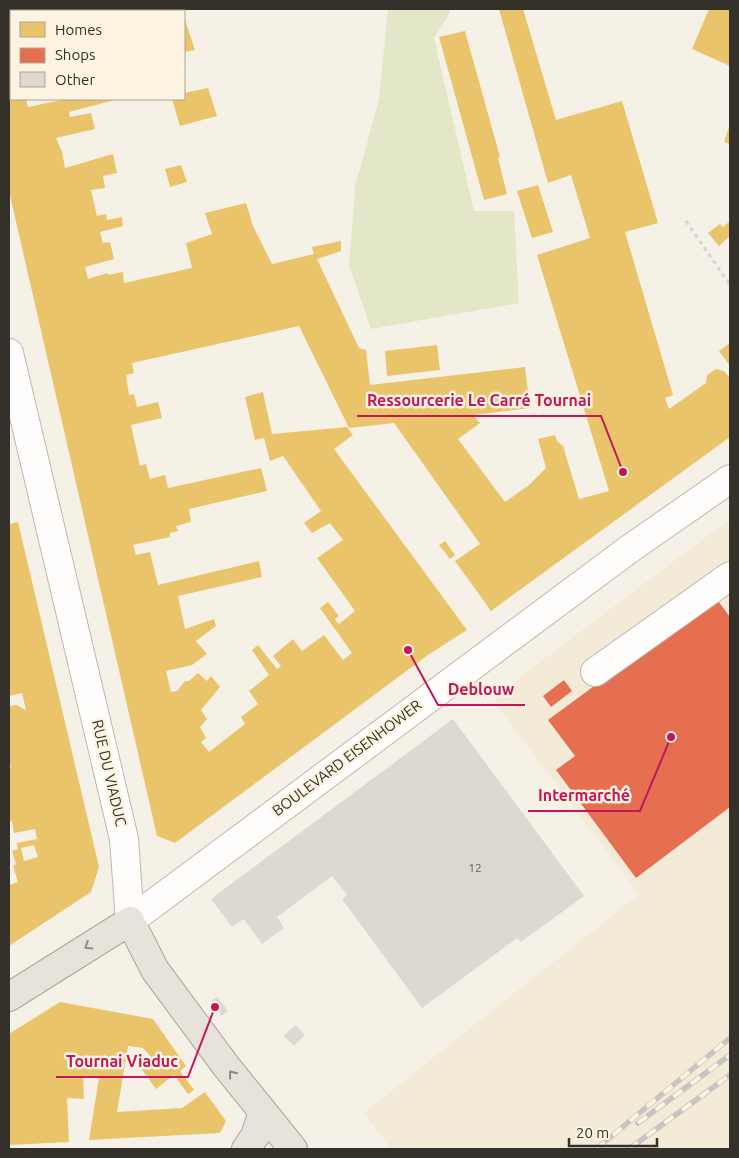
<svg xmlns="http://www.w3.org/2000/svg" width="739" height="1158" font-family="Ubuntu,sans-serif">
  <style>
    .built { fill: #f3ebd8 }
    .green { fill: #e4e7c7 }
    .homes { fill: #e9c46a; fill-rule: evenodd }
    .shops { fill: #e76f51 }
    .building { fill: #ddd8d1 }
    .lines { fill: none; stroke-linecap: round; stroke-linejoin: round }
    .minor-casing { stroke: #bcb8b0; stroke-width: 30 }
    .major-casing { stroke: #aba594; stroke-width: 30 }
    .path { stroke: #d7d5d2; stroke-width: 3; stroke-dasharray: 4 4; stroke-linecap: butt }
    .minor { stroke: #fefdfb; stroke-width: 28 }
    .major { stroke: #e7e3db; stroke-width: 28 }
    .rail-casing { stroke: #c6c5c2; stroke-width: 5.5 }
    .rail { stroke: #fcf4e1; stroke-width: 4; stroke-dasharray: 11; stroke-linecap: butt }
    .oneway { stroke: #8e8a82 }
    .labels { text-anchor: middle; stroke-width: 5; stroke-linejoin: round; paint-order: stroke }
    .number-label { font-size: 12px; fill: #605c56 }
    .street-label { font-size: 15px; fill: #34312a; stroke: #fcf4e1 }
    .leader { fill: none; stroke: #c2185b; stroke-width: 2 }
    .callout-dot { fill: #c2185b; stroke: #fcf4e1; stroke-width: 2 }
    .callout-label { font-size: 16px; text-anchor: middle; font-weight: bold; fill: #c2185b; stroke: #fcf4e1; stroke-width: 5; stroke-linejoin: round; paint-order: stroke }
  </style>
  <rect width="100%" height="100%" fill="#f6f1e7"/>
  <polygon class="built" points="730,519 730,1149 391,1149 364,1113 639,894 494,702 516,680"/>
  <polygon class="green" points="388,9 449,9 450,13 434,38 474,211 514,211 519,303 371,329 349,265 355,187 379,99"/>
  <g class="homes">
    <polygon points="9,9 74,9 74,11 11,11 11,99 26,99 28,107 66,99 119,99 69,112 70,117 91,113 95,129 56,138 62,152 65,168 113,154 117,173 103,176 105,188 91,190 97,216 106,214 107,220 122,217 123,226 100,232 103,243 110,242 114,259 85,267 88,279 108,273 108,275 123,272 124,283 192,268 186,243 212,234 205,213 246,203 253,226 272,264 314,254 312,247 341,241 341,251 317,259 359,348 366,350 370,385 525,367 530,408 473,415 480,423 458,439 505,502 529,485 546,468 538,439 555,435 557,441 563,446 579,499 609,491 537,255 590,238 571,175 548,183 499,9 523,9 556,120 622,101 658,223 625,232 673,395 665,398 669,409 706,383 707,375 716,369 724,371 730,378 730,437 491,611 455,561 480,544 394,423 349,428 299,326 132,363 134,373 126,375 129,395 134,394 137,407 158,402 162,418 131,425 140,466 146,464 150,479 165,475 168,488 261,468 267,491 189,509 191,522 176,526 178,531 170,533 170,537 133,545 136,555 150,552 158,585 259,561 262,577 178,596 185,629 214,619 216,626 196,641 207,654 192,665 166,671 171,692 177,691 185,681 189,681 198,673 207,681 211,676 220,687 201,710 207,719 200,727 206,738 201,742 209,752 245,724 241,717 258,704 249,691 269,675 252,650 258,645 277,669 281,666 273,656 293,639 302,651 324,635 343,660 352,653 320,608 328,602 339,616 335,619 339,624 355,611 317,558 343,540 330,523 312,533 304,523 321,511 283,456 270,461 264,438 255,440 245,397 263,392 272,434 347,427 353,435 334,449 467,630 428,655 175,843 157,836 9,191"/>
    <polygon points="156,9 182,9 183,11 157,11"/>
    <polygon points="709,9 730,9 730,66 692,49"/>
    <polygon points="184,17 195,50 184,52"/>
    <polygon points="465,31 500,157 498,158 507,194 484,200 439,37"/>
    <polygon points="208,88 217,116 180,126 172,99 184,99 184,93"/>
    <polygon points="730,124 730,144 724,142"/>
    <polygon points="181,165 187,182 170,187 165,169"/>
    <polygon points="538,185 553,232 532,238 517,191"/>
    <polygon points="730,221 730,236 719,246 708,233 720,224 723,227"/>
    <polygon points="730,343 730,366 719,351"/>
    <polygon points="437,345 440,370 387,376 385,351"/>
    <path d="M 18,522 L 99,867 L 91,892 L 9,946 L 9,885 L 18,882 L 13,866 L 16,864 L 12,851 L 18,849 L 17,843 L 37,839 L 35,829 L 14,833 L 12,821 L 9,822 L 9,767 L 11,767 L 9,758 L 9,706 L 16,705 L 26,710 L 22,693 L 9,696 L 9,524 ZM 34,845 L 38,857 L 24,861 L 21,848 Z"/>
    <polygon points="445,541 455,555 450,559 439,545"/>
    <polygon points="60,1002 153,1019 186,1066 180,1071 194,1090 188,1094 174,1075 156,1089 140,1067 152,1058 143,1048 128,1046 117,1112 182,1108 205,1092 226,1121 220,1133 89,1140 99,1078 83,1076 84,1099 67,1098 69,1142 9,1145 9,1034"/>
  </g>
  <g class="shops">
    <polygon points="715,597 730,617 730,807 636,878 556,770 575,756 548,720"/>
    <polygon points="564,680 572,691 551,707 543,696"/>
  </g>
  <g class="building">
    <polygon points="453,719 584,896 521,942 517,938 422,1008 342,899 347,895 332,876 277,917 284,928 262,944 244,919 232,927 211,899"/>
    <polygon points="217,997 228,1011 222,1016 211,1001"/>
    <polygon points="295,1025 305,1035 294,1046 284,1036"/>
  </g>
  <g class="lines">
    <g class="minor-casing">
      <g id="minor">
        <polyline points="9,353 124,839 130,921"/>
        <polyline points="595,672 730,576"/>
        <polyline points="130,921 628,550 730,479"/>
      </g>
    </g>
    <g class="major-casing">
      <g id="major">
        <polyline points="9,997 130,921 155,970 226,1066 293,1149"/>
        <polyline points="246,1149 255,1136 263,1112"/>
      </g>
    </g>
    <polyline class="path" points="686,221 730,285"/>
    <use href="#minor" class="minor"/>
    <use href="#major" class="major"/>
    <g class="rail-casing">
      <g id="rail">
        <polyline points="638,1123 730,1055"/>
        <polyline points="596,1149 730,1038"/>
        <polyline points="629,1149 730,1075"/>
      </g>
    </g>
    <use href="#rail" class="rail"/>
  </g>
  <defs><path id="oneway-chevron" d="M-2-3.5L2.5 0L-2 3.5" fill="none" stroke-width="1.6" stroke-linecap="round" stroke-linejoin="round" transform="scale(1.25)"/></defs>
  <g class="oneway">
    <use href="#oneway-chevron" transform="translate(88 946) rotate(148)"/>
    <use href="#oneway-chevron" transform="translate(232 1074) rotate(-129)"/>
  </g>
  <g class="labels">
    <g class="number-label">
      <text x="475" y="872">12</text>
    </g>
    <g class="street-label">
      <text transform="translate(347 758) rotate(-37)" y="5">BOULEVARD EISENHOWER</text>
      <text transform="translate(109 773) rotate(77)" y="5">RUE DU VIADUC</text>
    </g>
  </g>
  <path class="leader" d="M623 472L601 416H357M408 650L438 705H525M671 737L640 811H528M215 1007L188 1077H56"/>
  <g class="callout-dot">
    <circle cx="623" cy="472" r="5"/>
    <circle cx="408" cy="650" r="5"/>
    <circle cx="671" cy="737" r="5"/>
    <circle cx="215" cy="1007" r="5"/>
  </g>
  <g class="callout-label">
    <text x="479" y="406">Ressourcerie Le Carré Tournai</text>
    <text x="481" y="695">Deblouw</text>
    <text x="584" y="801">Intermarché</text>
    <text x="122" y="1067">Tournai Viaduc</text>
  </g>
  <rect width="739" height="1158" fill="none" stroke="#34312a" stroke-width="20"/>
  <rect x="10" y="10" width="175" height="90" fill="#fcf4e1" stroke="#aca698"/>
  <rect x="20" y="22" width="25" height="15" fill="#e9c46a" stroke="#aca698"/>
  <text x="55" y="35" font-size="15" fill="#34312a">Homes</text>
  <rect x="20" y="48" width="25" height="15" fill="#e76f51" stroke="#aca698"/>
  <text x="55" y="60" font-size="15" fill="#34312a">Shops</text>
  <rect x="20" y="72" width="25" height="15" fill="#ddd8d1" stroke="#aca698"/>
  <text x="55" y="85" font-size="15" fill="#34312a">Other</text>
  <path d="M569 1138v8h88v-8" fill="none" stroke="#34312a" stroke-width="2.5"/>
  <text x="576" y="1138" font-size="15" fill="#34312a" stroke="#fcf4e1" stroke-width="4" paint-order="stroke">20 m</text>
</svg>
